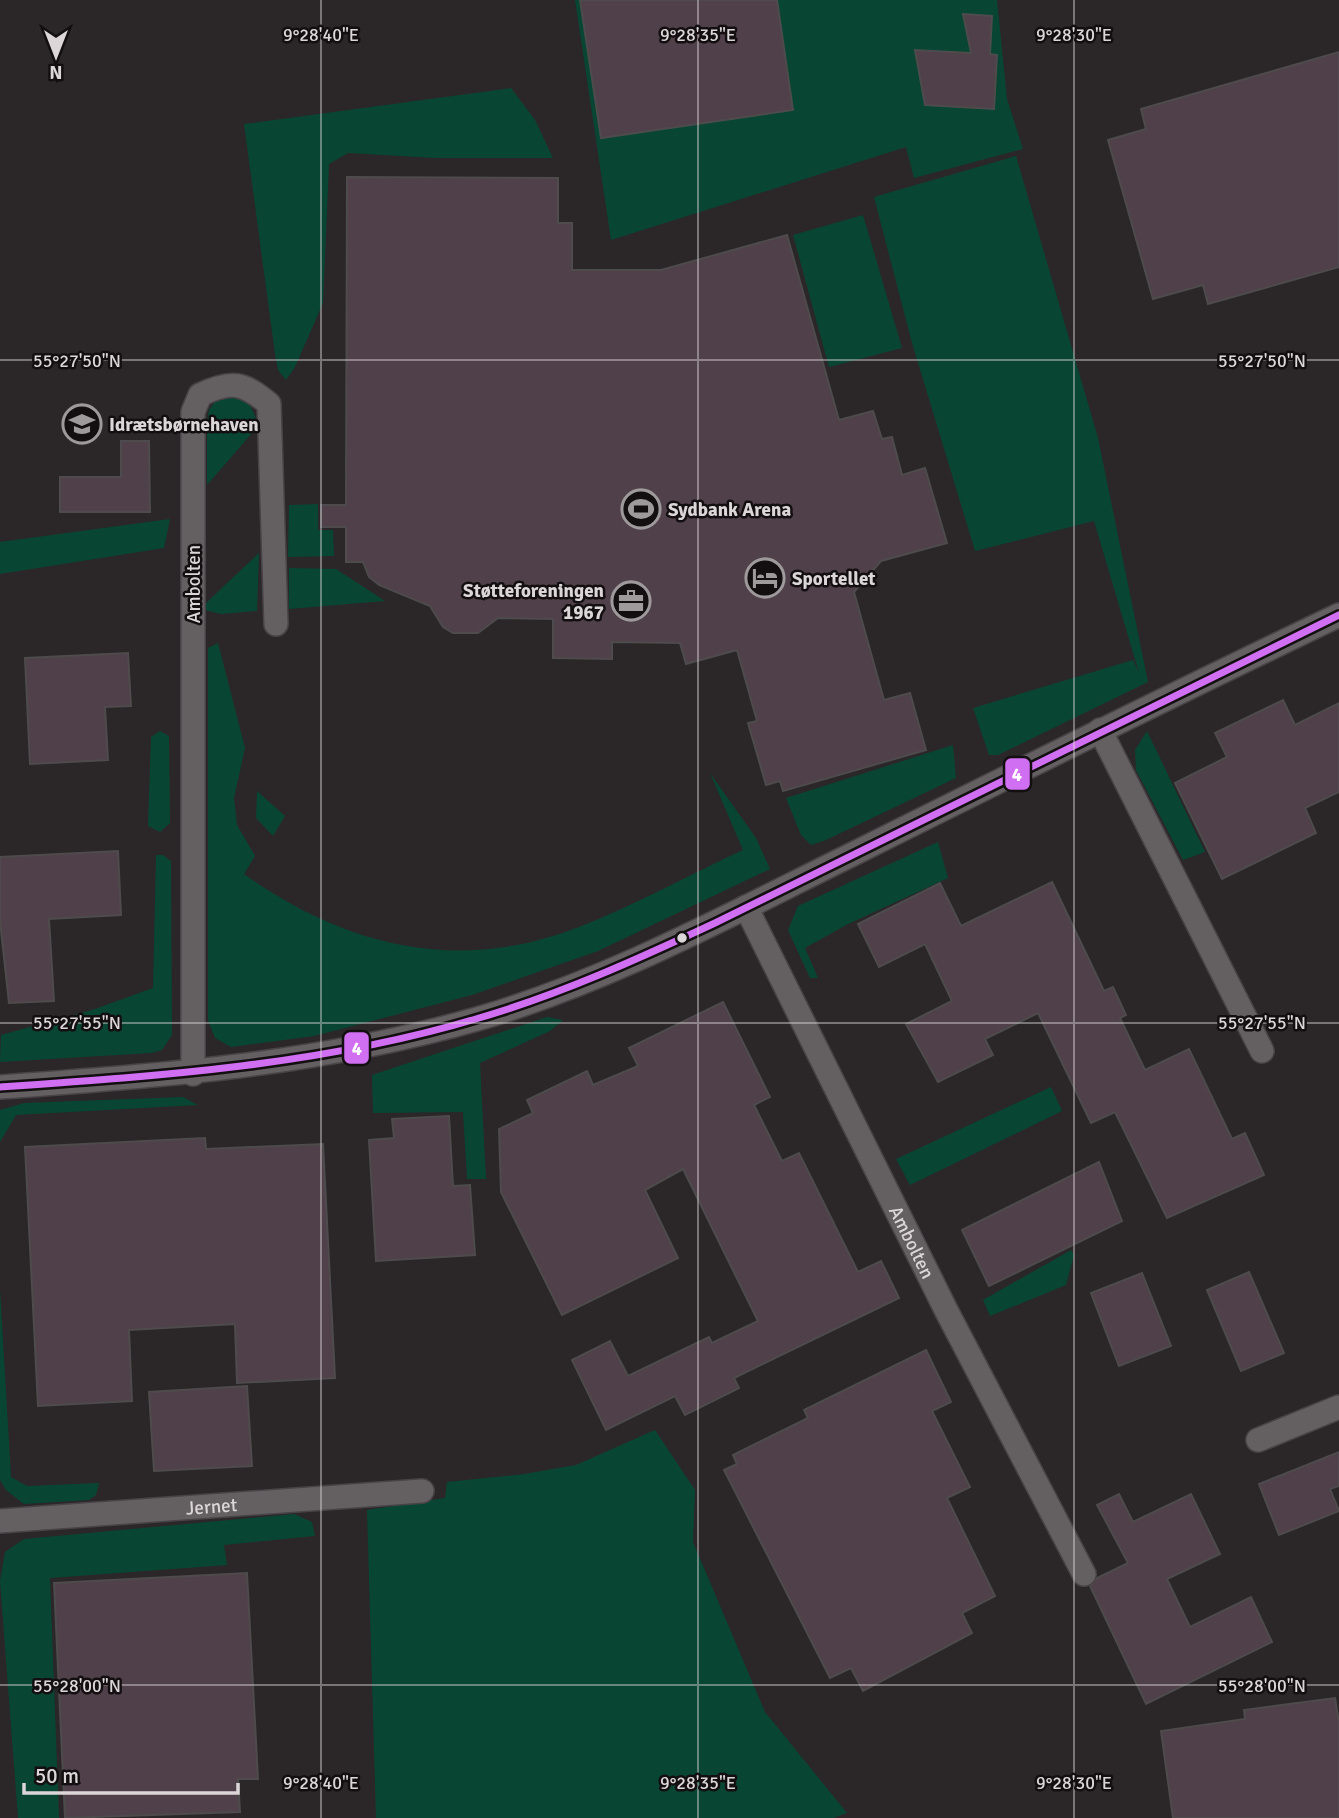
<svg xmlns="http://www.w3.org/2000/svg" width="1339" height="1818" font-family="Signika,sans-serif">
  <style>
    .green { fill: #084633 }
    .building { fill: #504049; stroke: #4e4b4c; stroke-width: 2 }
    .lines { fill: none; stroke-linecap: round; stroke-linejoin: round }
    .minor-casing { stroke: #484346; stroke-width: 26 }
    .minor { stroke: #646062; stroke-width: 23 }
    .bus-1-casing { stroke: #130f11; stroke-width: 12 }
    .bus-1 { stroke: #d06ff2; stroke-width: 7 }
    .ticks { fill: none; stroke: #dcd6d9; stroke-width: 2; stroke-opacity: 0.45 }
    .bus-dot { fill: #dcd6d9; stroke: #130f11; stroke-width: 2.5 }
    .labels { text-anchor: middle; stroke-width: 5; stroke-linejoin: round; paint-order: stroke }
    .poi-label { font-size: 19px; font-weight: bold; fill: #dcd6d9; stroke: #130f11; text-anchor: start }
    .street-label { font-size: 19px; fill: #dcd6d9; stroke: #130f11 }
    .ticks-label { font-size: 18px; text-anchor: middle; fill: #dcd6d9; stroke: #130f11; stroke-width: 5; stroke-linejoin: round; paint-order: stroke }
    .line-badge { stroke: #130f11; stroke-width: 2.5 }
    .badge-label { font-size: 19px; text-anchor: middle; font-weight: bold; fill: #fff }
  </style>
  <rect width="100%" height="100%" fill="#2b2729"/>
  <g class="green">
    <polygon points="575,0 997,0 1007,99 1023,149 914,178 906,147 611,240"/>
    <polygon points="511,88 535,120 553,158 435,158 348,153 329,164 323,303 295,367 286,380 278,370 275,354 244,124"/>
    <polygon points="1016,156 1098,438 1148,682 998,755 989,755 973,708 1133,660 1139,673 1094,521 975,551 912,343 874,197"/>
    <polygon points="863,215 902,348 829,367 793,235"/>
    <polygon points="222,392 234,392 251,407 259,425 207,485 207,422 209,410"/>
    <polygon points="318,504 318,530 333,530 334,556 288,557 289,505"/>
    <polygon points="170,519 164,548 0,574 0,542"/>
    <polygon points="259,553 257,611 221,614 205,610 205,604"/>
    <polygon points="289,568 336,569 385,601 289,609"/>
    <path d="M 218,643 L 245,748 L 234,798 L 237,825 L 255,856 L 244,874 C 347,947 458,974 579,927 C 635,905 689,875 743,850 L 710,773 L 756,838 L 770,869 L 598,951 L 472,995 L 314,1036 L 231,1047 L 215,1038 L 208,1020 L 208,648 Z"/>
    <polygon points="160,731 169,736 170,823 160,832 148,826 151,737"/>
    <polygon points="1147,731 1205,852 1183,860 1136,770 1135,750"/>
    <polygon points="953,745 956,778 826,840 811,845 801,835 786,798"/>
    <polygon points="257,791 285,816 273,836 256,818"/>
    <polygon points="938,842 948,878 848,924 805,948 818,978 810,978 788,930 798,906"/>
    <polygon points="156,855 163,855 171,861 172,1035 162,1050 151,1053 0,1062 1,1035 95,1009 153,988"/>
    <polygon points="547,1017 563,1020 550,1031 480,1063 486,1179 467,1179 463,1112 373,1113 372,1075"/>
    <polygon points="1051,1087 1062,1111 910,1185 896,1159"/>
    <polygon points="183,1097 198,1105 16,1115 0,1142 0,1110 24,1103"/>
    <polygon points="1071,1250 1074,1255 1066,1285 990,1316 983,1300"/>
    <polygon points="0,1290 11,1477 27,1486 99,1483 96,1495 89,1500 24,1504 6,1490 0,1480"/>
    <polygon points="655,1430 695,1490 693,1542 765,1712 847,1813 833,1818 376,1818 367,1510 445,1498 447,1482 524,1474 576,1465"/>
    <polygon points="294,1514 312,1522 315,1536 224,1545 227,1565 50,1578 59,1818 18,1818 0,1581 5,1552 24,1539"/>
  </g>
  <g class="building">
    <polygon points="580,0 777,0 793,110 601,138"/>
    <polygon points="963,14 992,16 990,54 997,55 994,109 925,105 915,50 971,53"/>
    <polygon points="1339,52 1339,267 1208,304 1203,285 1153,299 1108,140 1146,129 1141,109"/>
    <polygon points="347,177 558,178 558,223 572,223 572,270 661,270 787,235 839,420 873,411 882,439 892,437 902,475 925,468 947,543 881,561 854,592 884,700 910,693 926,750 783,791 780,781 766,785 748,723 757,721 737,650 686,664 680,643 612,642 612,659 553,658 553,619 498,618 478,633 453,633 443,627 430,606 379,585 369,577 363,562 346,562 346,527 321,527 321,505 346,505"/>
    <polygon points="121,441 149,441 150,512 60,512 60,477 121,477"/>
    <polygon points="128,653 131,706 105,707 108,760 30,764 25,658"/>
    <polygon points="1283,700 1295,725 1339,703 1339,792 1305,808 1316,833 1222,879 1175,783 1227,757 1215,733"/>
    <polygon points="118,851 121,915 49,919 54,1001 9,1003 0,921 0,857"/>
    <polygon points="1052,882 1104,991 1113,987 1126,1015 1120,1018 1145,1070 1189,1049 1232,1139 1245,1133 1264,1175 1167,1218 1115,1112 1091,1123 1038,1013 985,1039 993,1055 938,1082 906,1024 952,1001 925,944 879,967 858,924 940,883 961,926"/>
    <polygon points="723,1002 770,1097 754,1105 782,1161 799,1153 858,1272 881,1261 899,1298 734,1378 739,1388 685,1415 675,1396 606,1430 572,1360 610,1341 628,1376 709,1337 712,1343 758,1321 683,1169 645,1190 678,1258 562,1315 501,1192 499,1129 533,1113 527,1100 587,1071 593,1085 638,1066 629,1048"/>
    <polygon points="449,1116 453,1186 470,1185 475,1255 376,1261 369,1140 394,1138 392,1119"/>
    <polygon points="205,1138 206,1149 323,1144 335,1378 237,1383 235,1324 129,1330 132,1401 38,1406 25,1147"/>
    <polygon points="1099,1162 1122,1221 989,1286 962,1230"/>
    <polygon points="1249,1272 1284,1353 1241,1371 1207,1290"/>
    <polygon points="1142,1273 1171,1346 1119,1366 1091,1293"/>
    <polygon points="926,1350 951,1402 932,1411 970,1487 947,1498 995,1596 962,1613 972,1633 863,1691 851,1668 830,1678 724,1470 737,1464 733,1455 808,1418 804,1410"/>
    <polygon points="247,1386 252,1466 154,1471 149,1392"/>
    <polygon points="1339,1452 1339,1486 1330,1489 1339,1511 1279,1535 1259,1484"/>
    <polygon points="1119,1494 1133,1522 1191,1494 1220,1554 1167,1579 1190,1627 1251,1597 1272,1642 1146,1704 1090,1586 1097,1578 1128,1563 1097,1505"/>
    <polygon points="247,1573 258,1779 238,1779 240,1812 65,1818 54,1583"/>
    <polygon points="1335,1698 1339,1723 1339,1818 1173,1818 1161,1731 1245,1719 1244,1710"/>
  </g>
  <g class="lines">
    <g class="minor-casing">
      <g id="minor">
        <polyline points="1100,730 1262,1051"/>
        <path id="s1" d="M 746,907 L 946,1310 L 1084,1574"/>
        <path d="M 193,1074 L 193,412 L 200,395 C 231,380 243,382 269,404 L 276,624"/>
        <path d="M 0,1087 C 162,1076 320,1064 477,1019 C 609,981 731,914 853,854 C 1015,773 1176,693 1339,615"/>
        <polyline points="1258,1440 1339,1407"/>
        <path id="s2" d="M 0,1521 L 422,1491"/>
      </g>
    </g>
    <use href="#minor" class="minor"/>
    <g class="bus-1-casing">
      <path id="bus-1" d="M 0,1087 C 160,1076 324,1065 479,1018 C 561,994 638,959 715,923 L 1339,615"/>
    </g>
    <use href="#bus-1" class="bus-1"/>
  </g>
  <path class="ticks" d="M 321,0 L 321,1818M 698,0 L 698,1818M 1074,0 L 1074,1818M 0,360 L 1339,360M 0,1023 L 1339,1023M 0,1685 L 1339,1685"/>
  <defs>
    <g id="school-ring" transform="scale(2.0125)"><circle r="9.5" fill="#130f11" stroke="#9e999b" stroke-width="1.5"/><path d="M0-5L7-2L0 1L-7-2ZM-4 1L0 2.5L4 1V4Q0 6-4 4Z" fill="#9e999b"/></g>
    <g id="stadium-ring" transform="scale(2.0125)"><circle r="9.5" fill="#130f11" stroke="#9e999b" stroke-width="1.5"/><path d="M0-5a6.5 5 0 1 0 0 10a6.5 5 0 1 0 0-10ZM-3.5-1.8h7v3.6h-7Z" fill="#9e999b"/></g>
    <g id="hotel-ring" transform="scale(2.0125)"><circle r="9.5" fill="#130f11" stroke="#9e999b" stroke-width="1.5"/><path d="M-6-4.5h1.5V1H6V5H4.5V3h-9V5H-6ZM-4 0a1.8 1.8 0 1 1 3.6 0ZM.5 0V-2.5h3Q6-2.5 6 0Z" fill="#9e999b"/></g>
    <g id="office-ring" transform="scale(2.0125)"><circle r="9.5" fill="#130f11" stroke="#9e999b" stroke-width="1.5"/><path d="M-6-3h4V-5.5h4V-3h4V5H-6ZM-1-4.5V-3h2v-1.5ZM-6 0V1H6V0Z" fill="#9e999b"/></g>
  </defs>
  <g fill-rule="evenodd">
    <use href="#school-ring" x="82" y="424"/>
    <use href="#stadium-ring" x="641" y="509"/>
    <use href="#hotel-ring" x="765" y="578"/>
    <use href="#office-ring" x="631" y="601"/>
  </g>
  <circle class="bus-dot" cx="682" cy="938" r="6"/>
  <g class="labels">
    <g class="poi-label">
      <text x="109" y="431">Idrætsbørnehaven</text>
      <text x="668" y="516">Sydbank Arena</text>
      <text x="792" y="585">Sportellet</text>
      <text x="604" y="597" text-anchor="end">Støtteforeningen<tspan x="604" dy="22">1967</tspan></text>
    </g>
    <g class="street-label">
      <text transform="translate(193 584) rotate(-90)" y="7">Ambolten</text>
      <text dy="7" stroke="none"><textPath href="#s1" startOffset="374">Ambolten</textPath></text>
      <text dy="7" stroke="none"><textPath href="#s2" startOffset="212">Jernet</textPath></text>
    </g>
  </g>
  <g class="ticks-label">
    <text x="321" y="41">9°28'40"E</text>
    <text x="698" y="41">9°28'35"E</text>
    <text x="1074" y="41">9°28'30"E</text>
    <text x="1262" y="367">55°27'50"N</text>
    <text x="77" y="367">55°27'50"N</text>
    <text x="1262" y="1029">55°27'55"N</text>
    <text x="77" y="1029">55°27'55"N</text>
    <text x="1262" y="1692">55°28'00"N</text>
    <text x="77" y="1692">55°28'00"N</text>
    <text x="321" y="1789">9°28'40"E</text>
    <text x="698" y="1789">9°28'35"E</text>
    <text x="1074" y="1789">9°28'30"E</text>
  </g>
  <g class="line-badge">
    <rect x="1004" y="757" width="27" height="34" rx="7" fill="#d06ff2"/>
    <rect x="343" y="1031" width="27" height="34" rx="7" fill="#d06ff2"/>
  </g>
  <g class="badge-label">
    <text x="1017" y="781">4</text>
    <text x="357" y="1055">4</text>
  </g>
  <g transform="translate(56 56) rotate(180)" stroke="#130f11" stroke-width="5" paint-order="stroke">
  <path d="M0-5L12 26L0 18L-12 26Z" fill="#dcd6d9"/>
  <text y="-10" font-size="19" font-weight="bold" text-anchor="middle" fill="#dcd6d9">N</text>
  </g>
  <path d="M24 1783v10h214v-10" fill="none" stroke="#dcd6d9" stroke-width="3.5"/>
  <text x="35" y="1783" font-size="21" fill="#dcd6d9" stroke="#130f11" stroke-width="5" paint-order="stroke">50 m</text>
</svg>
